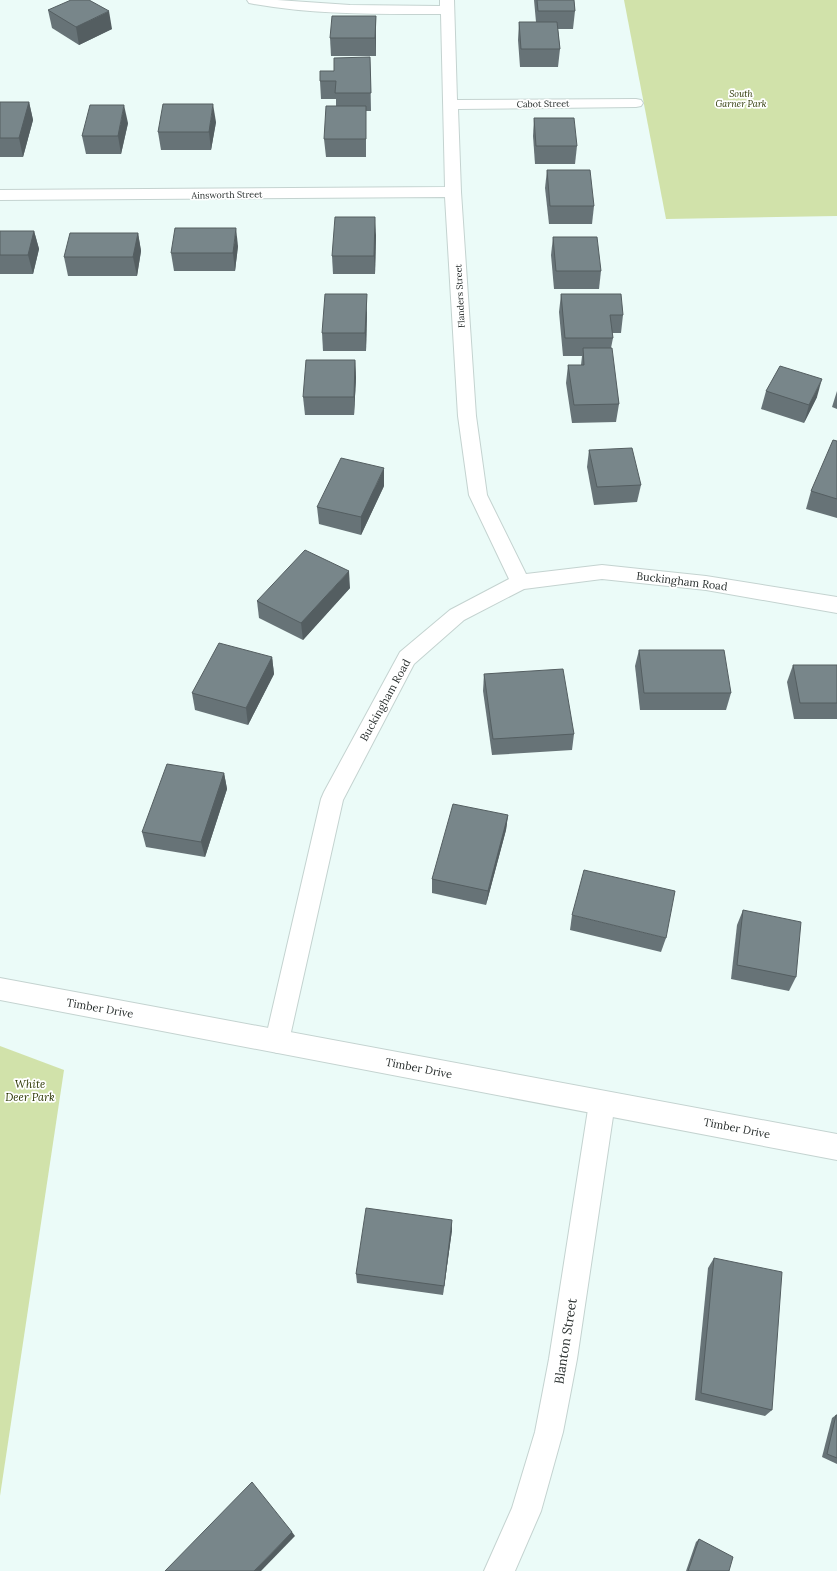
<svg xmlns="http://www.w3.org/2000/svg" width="837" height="1571" font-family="Lora,serif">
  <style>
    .green { fill: #d1e2aa }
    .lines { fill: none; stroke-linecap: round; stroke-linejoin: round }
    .minor-casing { stroke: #c4d3d0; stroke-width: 2 }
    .major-casing { stroke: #c4d3d0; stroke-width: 2 }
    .minor { fill: #fff; fill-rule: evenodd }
    .major { fill: #fff; fill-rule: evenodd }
    .wall { fill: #677377 }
    .shaded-wall { fill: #545e61 }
    .building { fill: #78868a; stroke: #545e61 }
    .labels { text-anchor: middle; stroke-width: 3.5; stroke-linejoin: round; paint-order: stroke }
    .far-park-label { font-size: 9px; font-style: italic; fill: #2d3805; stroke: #fff }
    .far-street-label { font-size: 9px; fill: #292f2e; stroke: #fff }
    .street-label { font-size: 11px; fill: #292f2e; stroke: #fff }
    .park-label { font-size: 11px; font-style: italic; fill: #2d3805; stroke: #fff }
    .near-street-label { font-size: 13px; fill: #292f2e; stroke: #fff }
  </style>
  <rect width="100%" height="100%" fill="#ebfbf8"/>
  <g class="green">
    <polygon points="624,0 837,0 837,216 666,219"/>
    <polygon points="0,1046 64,1070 0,1496"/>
  </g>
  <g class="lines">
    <g class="minor-casing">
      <g id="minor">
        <path d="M 247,0 L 277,0 L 350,5 L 440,6 L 440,0 L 454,0 L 457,100 L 636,99 L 641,100 L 643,103 L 641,106 L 636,107 L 458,109 L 461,192 L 476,416 L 487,495 L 526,574 L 602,565 L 706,576 L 837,597 L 837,613 L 706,590 L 602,579 L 524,589 L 464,620 L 414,664 L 343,800 L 289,1041 L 286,1049 L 277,1053 L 268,1049 L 265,1041 L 321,799 L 324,792 L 400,652 L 450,610 L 509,579 L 469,495 L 458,416 L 445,197 L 0,200 L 0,190 L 445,187 L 441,14 C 378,14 316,15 254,4 L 249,3 Z"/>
        <polygon points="602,1091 611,1094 615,1103 577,1359 563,1432 541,1511 515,1571 484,1571 512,1508 535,1432 549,1359 589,1103 593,1094"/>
      </g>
    </g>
    <g class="major-casing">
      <polygon id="major" points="0,978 837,1134 837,1160 0,1000"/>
    </g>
    <use href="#minor" class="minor"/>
    <use href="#major" class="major"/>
  </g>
  <g class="wall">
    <polygon points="534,0 574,0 575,11 573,29 558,29 560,49 558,67 520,67 518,40 519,22 536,22"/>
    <polygon points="48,10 112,29 79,45 52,28"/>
    <polygon points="376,16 376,56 331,56 330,38"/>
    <polygon points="370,57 371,111 366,111 366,157 326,157 324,139 336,106 336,99 321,99 320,81 334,71"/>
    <polygon points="0,102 29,102 33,120 23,157 0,157"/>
    <polygon points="534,118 577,146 575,164 535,164 533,136"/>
    <polygon points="216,122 211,150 161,150 158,132"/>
    <polygon points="128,123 121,154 86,154 82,136"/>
    <polygon points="547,170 594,206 592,224 549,224 545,188"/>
    <polygon points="0,231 34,231 39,249 33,274 0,274"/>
    <polygon points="138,233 141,251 137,276 68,276 64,257"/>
    <polygon points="376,235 375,274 333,274 332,256"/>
    <polygon points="553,237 601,271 599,289 554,289 551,255"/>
    <polygon points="238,246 235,271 174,271 171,253"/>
    <polygon points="561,294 623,315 621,333 612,333 613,338 611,348 619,404 616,422 572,423 566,383 568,365 581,365 582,356 563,356 559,312"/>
    <polygon points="367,312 366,351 323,351 322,333"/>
    <polygon points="355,360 356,378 354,415 305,415 303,397"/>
    <polygon points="766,391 817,397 804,423 761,409"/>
    <polygon points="837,391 837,409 832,407"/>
    <polygon points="837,441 837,518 806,509 811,491"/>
    <polygon points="589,450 641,485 637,502 594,505 587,467"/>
    <polygon points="384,486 361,535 319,524 317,507"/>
    <polygon points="350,588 303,640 259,618 257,601"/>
    <polygon points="639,650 731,693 726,710 640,710 635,666"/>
    <polygon points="272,657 274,674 248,725 195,710 192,693"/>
    <polygon points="793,665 837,665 837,719 794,719 787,682"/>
    <polygon points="484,674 574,734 572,750 492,755 483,691"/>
    <polygon points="224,773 227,789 205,857 146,847 142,832"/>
    <polygon points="508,815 506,830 486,905 432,893 432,879"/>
    <polygon points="743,910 796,977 789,991 731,979 737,925"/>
    <polygon points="572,915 666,938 661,952 570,930"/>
    <polygon points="452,1230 443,1295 357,1283 356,1274"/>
    <polygon points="714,1258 772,1410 765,1416 695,1400 708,1268"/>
    <polygon points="836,1415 837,1415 837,1464 822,1457 832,1418"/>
    <polygon points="699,1539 729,1571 686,1571 696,1542"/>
  </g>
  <g class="shaded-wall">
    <polygon points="109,11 112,29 79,45 76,27"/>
    <polygon points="376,16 376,56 375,38"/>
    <polygon points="29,102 33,120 23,157 19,138"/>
    <polygon points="213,104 216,122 211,150 209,132"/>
    <polygon points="124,105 128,123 121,154 118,136"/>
    <polygon points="375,217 376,235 375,274 374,256"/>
    <polygon points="236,228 238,246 235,271 233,253"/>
    <polygon points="34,231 39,249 33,274 28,255"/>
    <polygon points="138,233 141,251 137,276 133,257"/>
    <polygon points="367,294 367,312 366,351 365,333"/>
    <polygon points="355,360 356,378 354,415 354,397"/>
    <polygon points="822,379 817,397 804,423 809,405"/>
    <polygon points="384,468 384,486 361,535 361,517"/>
    <polygon points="349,571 350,588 303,640 301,623"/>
    <polygon points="272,657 274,674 248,725 246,708"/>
    <polygon points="224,773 227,789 205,857 201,842"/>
    <polygon points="508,815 506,830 486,905 488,891"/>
    <polygon points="452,1220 452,1230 443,1295 444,1286"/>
    <polygon points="292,1532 295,1536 261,1571 254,1571"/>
  </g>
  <g class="building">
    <polygon points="71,0 89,0 109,11 76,27 48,10"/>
    <polygon points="537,0 574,0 575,11 538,11"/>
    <polygon points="332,16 376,16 375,38 330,38"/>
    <polygon points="519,22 557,22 560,49 521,49"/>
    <polygon points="370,57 371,93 335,93 336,81 320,81 320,71 334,71 334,58"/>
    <polygon points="0,102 29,102 19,138 0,138"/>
    <polygon points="163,104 213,104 209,132 158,132"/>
    <polygon points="90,105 124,105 118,136 82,136"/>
    <polygon points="326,106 366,106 366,139 324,139"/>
    <polygon points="534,118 574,118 577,146 536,146"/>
    <polygon points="547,170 590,170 594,206 550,206"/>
    <polygon points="335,217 375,217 374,256 332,256"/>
    <polygon points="175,228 236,228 233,253 171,253"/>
    <polygon points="0,231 34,231 28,255 0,255"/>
    <polygon points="70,233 138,233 133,257 64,257"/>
    <polygon points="553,237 597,237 601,271 556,271"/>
    <polygon points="325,294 367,294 365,333 322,333"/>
    <polygon points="561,294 621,294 623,315 610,315 613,338 565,338"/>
    <polygon points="583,348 612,348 619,404 574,405 568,365 584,365"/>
    <polygon points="306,360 355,360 354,397 303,397"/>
    <polygon points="780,366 822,379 809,405 766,391"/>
    <polygon points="833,440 837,441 837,499 811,491"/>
    <polygon points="632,448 641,485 597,487 589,450"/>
    <polygon points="341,458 384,468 361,517 317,507"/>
    <polygon points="305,550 349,571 301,623 257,601"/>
    <polygon points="219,643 272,657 246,708 192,693"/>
    <polygon points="639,650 724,650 731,693 644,693"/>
    <polygon points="793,665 837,665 837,703 800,703"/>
    <polygon points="563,669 574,734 493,739 484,674"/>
    <polygon points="167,764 224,773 201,842 142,832"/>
    <polygon points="453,804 508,815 488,891 432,879"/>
    <polygon points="584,870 675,891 666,938 572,915"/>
    <polygon points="743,910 801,922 796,977 737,965"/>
    <polygon points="366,1208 452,1220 444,1286 356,1274"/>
    <polygon points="714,1258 782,1272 772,1410 701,1393"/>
    <polygon points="836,1415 837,1415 837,1458 827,1454"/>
    <polygon points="252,1482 292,1532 254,1571 165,1571"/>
    <polygon points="699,1539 733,1557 729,1571 688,1571"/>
  </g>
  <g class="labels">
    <g class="far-park-label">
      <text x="741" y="97">South<tspan x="741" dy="10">Garner Park</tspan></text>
    </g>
    <g class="far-street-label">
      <text transform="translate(543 104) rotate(-1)" y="3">Cabot Street</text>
      <text transform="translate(227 195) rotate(-1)" y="3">Ainsworth Street</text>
      <text transform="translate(460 296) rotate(-93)" y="3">Flanders Street</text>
    </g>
    <g class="street-label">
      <text transform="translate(682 581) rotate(7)" y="4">Buckingham Road</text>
      <text transform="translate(385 700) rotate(-61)" y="4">Buckingham Road</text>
      <text transform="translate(100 1008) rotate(10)" y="4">Timber Drive</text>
      <text transform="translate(419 1068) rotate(11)" y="4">Timber Drive</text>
      <text transform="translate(737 1128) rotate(11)" y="4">Timber Drive</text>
    </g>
    <g class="park-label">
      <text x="30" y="1088">White<tspan x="30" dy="13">Deer Park</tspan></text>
    </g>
    <g class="near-street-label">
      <text transform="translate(565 1341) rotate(-81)" y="5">Blanton Street</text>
    </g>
  </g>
</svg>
